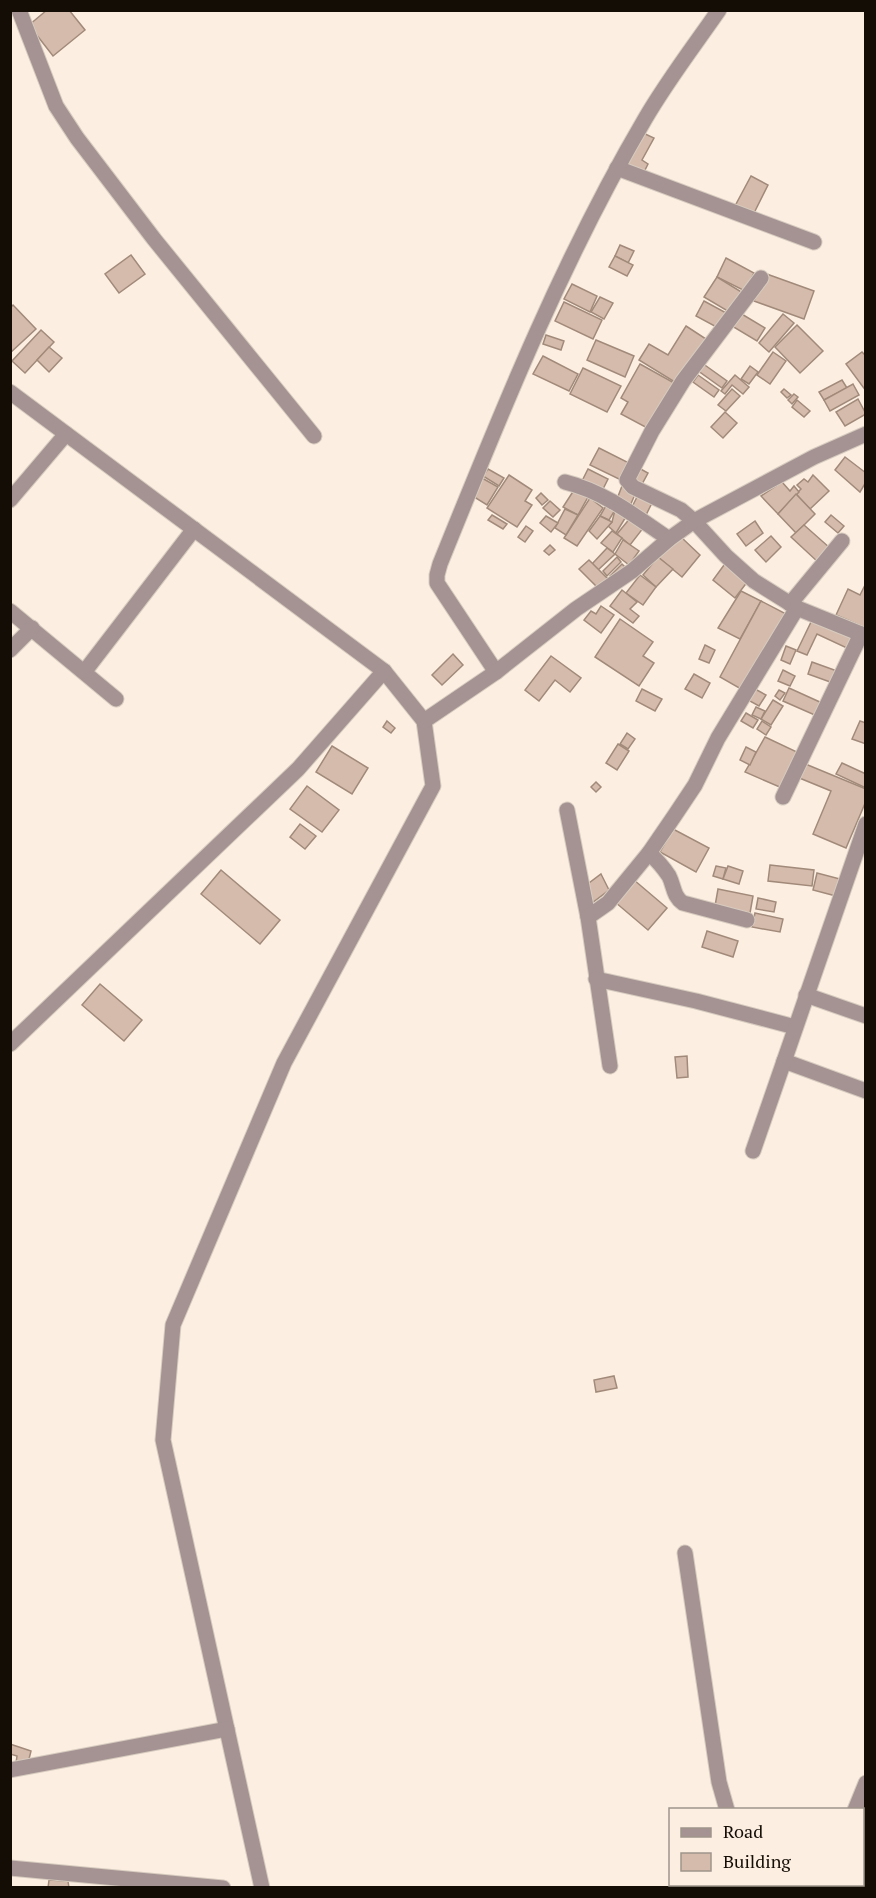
<svg xmlns="http://www.w3.org/2000/svg" width="876" height="1898" font-family="'PT Serif',serif">
  <style>
    .building { fill: #d5bbab; stroke: #a28a7a; stroke-width: 1.5 }
    .lines { fill: none; stroke-linecap: round; stroke-linejoin: round }
    .minor-casing { stroke: #d7cbbf; stroke-width: 17 }
    .minor { stroke: #a49392; stroke-width: 15 }
  </style>
  <rect width="100%" height="100%" fill="#fcefe2"/>
  <g class="building">
    <polygon points="47,10 69,10 85,30 53,56 29,25"/>
    <polygon points="643,133 654,138 642,160 648,164 642,176 625,167"/>
    <polygon points="751,176 768,185 753,215 735,206"/>
    <polygon points="620,245 634,251 628,263 615,256"/>
    <polygon points="131,255 145,274 119,293 105,274"/>
    <polygon points="615,256 633,265 627,276 609,267"/>
    <polygon points="726,258 754,273 745,291 717,277"/>
    <polygon points="764,273 814,291 804,319 754,301"/>
    <polygon points="717,277 743,293 731,313 704,297"/>
    <polygon points="572,284 597,296 590,312 564,299"/>
    <polygon points="600,297 613,303 604,319 591,312"/>
    <polygon points="704,301 730,315 722,330 696,316"/>
    <polygon points="564,302 602,320 593,339 555,321"/>
    <polygon points="13,305 36,329 10,353 10,308"/>
    <polygon points="740,313 765,328 757,341 732,326"/>
    <polygon points="783,314 794,323 769,352 759,343"/>
    <polygon points="797,325 823,351 800,373 775,347"/>
    <polygon points="686,326 706,339 678,384 639,360 649,344 668,355"/>
    <polygon points="41,330 54,342 25,373 12,361"/>
    <polygon points="546,335 564,341 561,350 543,344"/>
    <polygon points="596,340 634,356 625,377 587,360"/>
    <polygon points="49,347 62,358 49,372 37,360"/>
    <polygon points="773,352 786,361 770,384 757,375"/>
    <polygon points="862,352 866,356 866,391 846,364"/>
    <polygon points="543,356 578,374 569,391 533,374"/>
    <polygon points="702,363 727,381 722,388 697,370"/>
    <polygon points="640,364 676,384 651,430 621,414 628,402 621,398"/>
    <polygon points="750,366 758,372 749,384 741,379"/>
    <polygon points="583,368 621,386 607,412 570,394"/>
    <polygon points="698,375 719,390 714,397 693,382"/>
    <polygon points="735,375 749,387 743,394 732,385 725,394 721,391"/>
    <polygon points="842,380 847,388 824,400 819,392"/>
    <polygon points="853,384 859,395 830,411 824,400"/>
    <polygon points="732,389 740,396 726,411 718,405"/>
    <polygon points="784,389 791,395 787,398 781,392"/>
    <polygon points="794,394 798,397 792,404 788,400"/>
    <polygon points="858,399 866,414 845,426 836,412"/>
    <polygon points="797,400 810,411 804,417 792,407"/>
    <polygon points="725,412 737,423 723,438 711,427"/>
    <polygon points="599,448 629,463 621,480 590,465"/>
    <polygon points="845,457 866,473 866,482 860,492 835,470"/>
    <polygon points="637,467 648,473 641,486 630,481"/>
    <polygon points="488,469 504,478 499,486 483,476"/>
    <polygon points="588,469 608,479 602,491 582,481"/>
    <polygon points="509,475 532,490 525,501 532,505 517,527 487,508"/>
    <polygon points="813,475 829,491 810,509 796,494 801,489 797,485 804,479 808,482"/>
    <polygon points="482,478 498,487 487,505 471,495"/>
    <polygon points="782,482 790,491 794,486 799,492 778,514 761,496"/>
    <polygon points="622,486 636,492 630,506 617,499"/>
    <polygon points="574,490 588,497 578,515 563,507"/>
    <polygon points="541,493 548,500 542,505 536,498"/>
    <polygon points="639,493 654,499 644,519 631,509"/>
    <polygon points="796,494 815,514 796,533 778,514"/>
    <polygon points="590,498 603,508 577,546 564,538"/>
    <polygon points="550,501 560,510 553,517 543,508"/>
    <polygon points="607,504 615,510 609,520 600,516"/>
    <polygon points="565,509 578,515 566,535 555,528"/>
    <polygon points="615,510 627,515 616,533 608,526 612,522"/>
    <polygon points="492,515 507,524 503,529 488,520"/>
    <polygon points="831,515 844,526 838,533 825,522"/>
    <polygon points="546,516 558,523 551,532 540,523"/>
    <polygon points="600,516 612,522 597,539 589,531"/>
    <polygon points="631,517 644,527 630,545 617,534"/>
    <polygon points="755,521 763,533 746,546 737,534"/>
    <polygon points="804,525 830,548 819,563 791,537"/>
    <polygon points="526,526 533,531 525,542 518,537"/>
    <polygon points="612,531 622,538 613,552 601,543"/>
    <polygon points="771,536 781,547 766,562 755,550"/>
    <polygon points="682,538 700,555 682,577 658,557"/>
    <polygon points="623,540 639,551 629,565 615,554"/>
    <polygon points="550,545 555,550 549,555 544,551"/>
    <polygon points="607,548 615,554 598,570 592,564"/>
    <polygon points="617,557 621,562 607,576 603,571"/>
    <polygon points="658,557 673,569 656,587 643,575"/>
    <polygon points="589,560 610,581 599,589 579,569"/>
    <polygon points="727,561 748,581 735,598 713,580"/>
    <polygon points="622,564 626,568 614,580 610,576"/>
    <polygon points="640,575 656,587 643,605 626,593"/>
    <polygon points="866,583 866,628 836,615 848,589 860,595"/>
    <polygon points="622,590 637,602 630,609 639,616 633,623 610,606"/>
    <polygon points="741,591 761,601 740,639 718,628"/>
    <polygon points="761,601 788,615 741,689 720,677"/>
    <polygon points="601,606 614,615 601,633 584,620 591,611 596,614"/>
    <polygon points="620,619 653,642 643,656 654,663 639,686 595,657"/>
    <polygon points="812,620 853,638 849,649 817,634 807,655 797,651"/>
    <polygon points="705,645 715,650 709,663 699,659"/>
    <polygon points="786,646 796,650 790,664 781,660"/>
    <polygon points="453,654 463,665 442,685 432,675"/>
    <polygon points="551,656 581,678 570,692 555,680 539,701 525,690"/>
    <polygon points="812,662 837,671 833,683 808,674"/>
    <polygon points="783,670 795,676 790,686 778,681"/>
    <polygon points="694,674 710,683 702,698 685,689"/>
    <polygon points="789,688 822,703 817,716 783,701"/>
    <polygon points="642,689 662,699 655,711 636,701"/>
    <polygon points="755,689 766,695 759,706 748,700"/>
    <polygon points="779,690 785,693 780,700 775,696"/>
    <polygon points="773,700 783,706 771,725 761,719"/>
    <polygon points="756,707 765,711 761,719 752,715"/>
    <polygon points="746,713 758,720 753,728 741,721"/>
    <polygon points="387,721 395,728 391,733 383,727"/>
    <polygon points="762,721 771,727 766,735 757,729"/>
    <polygon points="860,721 866,723 866,744 852,739"/>
    <polygon points="627,733 635,739 628,749 620,744"/>
    <polygon points="765,737 797,752 782,788 745,772"/>
    <polygon points="618,744 629,751 617,770 606,763"/>
    <polygon points="332,746 368,768 352,794 316,772"/>
    <polygon points="746,747 756,752 750,765 740,760"/>
    <polygon points="803,763 866,789 866,801 846,848 813,834 831,791 797,777"/>
    <polygon points="842,763 866,774 866,788 836,774"/>
    <polygon points="596,782 601,787 596,792 591,787"/>
    <polygon points="307,786 339,810 322,832 290,809"/>
    <polygon points="300,824 316,836 305,849 290,837"/>
    <polygon points="673,829 709,848 696,872 660,852"/>
    <polygon points="770,865 814,870 812,886 768,881"/>
    <polygon points="716,866 726,868 723,879 713,876"/>
    <polygon points="728,866 743,871 739,884 723,879"/>
    <polygon points="221,870 280,920 260,944 201,894"/>
    <polygon points="817,873 840,879 836,896 813,890"/>
    <polygon points="601,874 609,890 592,903 585,886"/>
    <polygon points="634,880 667,908 648,930 615,902"/>
    <polygon points="718,889 753,896 750,913 715,906"/>
    <polygon points="758,898 776,902 774,912 756,909"/>
    <polygon points="755,913 783,919 780,932 752,927"/>
    <polygon points="707,931 738,941 733,957 702,947"/>
    <polygon points="100,984 142,1020 124,1041 82,1005"/>
    <polygon points="687,1056 688,1077 677,1078 675,1057"/>
    <polygon points="614,1376 617,1388 596,1392 594,1380"/>
    <polygon points="10,1744 31,1751 28,1763 16,1763 17,1756 10,1754"/>
    <polygon points="49,1880 68,1881 69,1888 48,1888"/>
  </g>
  <g class="lines">
    <g class="minor-casing">
      <g id="minor">
        <polyline points="19,10 56,106 77,138 154,239 314,436"/>
        <polyline points="617,168 814,242"/>
        <polyline points="761,278 683,381 652,431 627,480 633,487 681,510 694,521 726,556 754,581 797,608 866,636"/>
        <polyline points="10,392 384,671 424,721 433,786 284,1063 173,1325 163,1440 262,1888"/>
        <path d="M 565,482 C 605,492 635,516 669,539"/>
        <polyline points="10,500 66,434"/>
        <polyline points="790,604 842,541"/>
        <polyline points="10,611 116,699"/>
        <polyline points="10,650 32,628"/>
        <polyline points="85,671 194,529"/>
        <path d="M 496,672 L 437,583 L 437,575 L 440,564 C 501,413 562,260 645,119 C 667,81 694,46 719,10"/>
        <polyline points="424,721 496,672 576,609 632,571 669,539 694,521 814,457 866,434"/>
        <polyline points="783,797 861,634"/>
        <polyline points="567,810 588,917 610,1066"/>
        <path d="M 649,853 C 657,860 663,867 669,876 C 674,886 673,896 683,903 L 747,920"/>
        <polyline points="588,917 608,903 649,853 675,815 695,785 718,738 797,608"/>
        <polyline points="596,979 696,1001 795,1027"/>
        <polyline points="806,995 866,1016"/>
        <polyline points="10,1044 298,769 384,671"/>
        <polyline points="784,1061 866,1091"/>
        <polyline points="753,1151 866,824"/>
        <polyline points="685,1553 719,1782 727,1810"/>
        <polyline points="10,1770 227,1729"/>
        <polyline points="855,1810 866,1783"/>
        <polyline points="10,1868 223,1888"/>
        <polyline points="761,1884 764,1888"/>
        <polyline points="805,1884 809,1888"/>
        <polyline points="689,1888 690,1884"/>
        <polyline points="822,1888 824,1884"/>
      </g>
    </g>
    <use href="#minor" class="minor"/>
  </g>
  <rect width="876" height="1898" fill="none" stroke="#140d06" stroke-width="24"/>
  <rect x="669" y="1808" width="195" height="78" fill="#fcefe2" stroke="#9f958a" stroke-width="1.5"/>
  <rect x="681" y="1828" width="30" height="9" fill="#a49392" stroke="#9f958a" stroke-width="1.5"/>
  <text x="723" y="1838" font-size="18" fill="#140d06">Road</text>
  <rect x="681" y="1853" width="30" height="18" fill="#d5bbab" stroke="#9f958a" stroke-width="1.5"/>
  <text x="723" y="1868" font-size="18" fill="#140d06">Building</text>
</svg>
